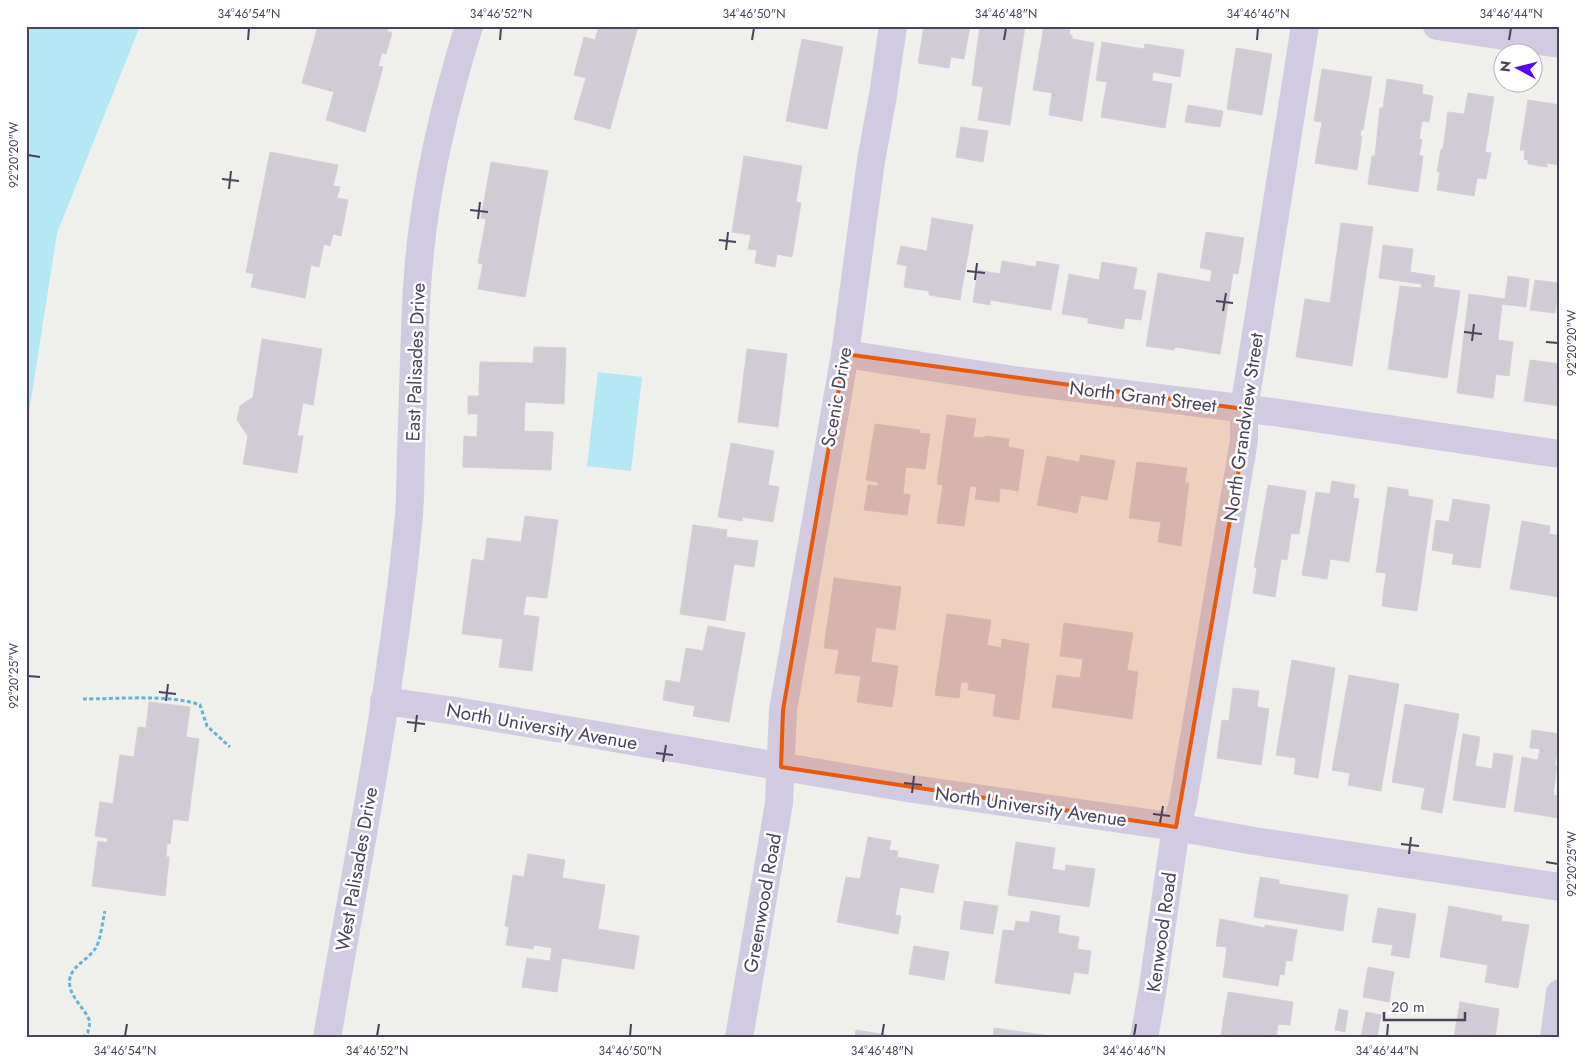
<svg xmlns="http://www.w3.org/2000/svg" width="1586" height="1064" font-family="Jost,sans-serif">
  <style>
    .green { fill: #b4e8f4 }
    .building { fill: #d0cbd5; stroke: #d4cfd9 }
    .lines { fill: none; stroke-linecap: round; stroke-linejoin: round }
    .path { stroke: #68b4d5; stroke-width: 3; stroke-dasharray: 4 2.5; stroke-linecap: butt }
    .minor { stroke: #d1cbe1; stroke-width: 28 }
    .marked { fill: #e8590c; fill-opacity: 0.2; stroke: #e8590c; stroke-width: 4; stroke-linejoin: round }
    .ticks { fill: none; stroke: #49425c; stroke-width: 2 }
    .labels { text-anchor: middle; stroke-width: 5; stroke-linejoin: round; paint-order: stroke }
    .street-label { font-size: 19px; fill: #49425c; stroke: #fff }
    .neatline { fill: none; stroke: #49425c; stroke-width: 2 }
    .ticks-label { font-size: 12px; text-anchor: middle; fill: #49425c }
  </style>
  <rect width="100%" height="100%" fill="#efefec"/>
  <g class="green">
    <polygon points="26,26 140,26 57,233 26,432"/>
    <polygon points="598,372 642,377 631,471 587,466"/>
  </g>
  <g class="building">
    <polygon points="318,26 388,26 387,31 392,33 386,54 382,53 378,66 383,67 365,132 326,120 334,92 302,83"/>
    <polygon points="599,26 638,26 610,129 574,119 586,78 574,75 584,37 595,40"/>
    <polygon points="924,26 970,26 964,59 951,57 949,68 918,63"/>
    <polygon points="980,26 1025,26 1010,125 978,120 983,87 972,85"/>
    <polygon points="1044,26 1070,30 1069,35 1072,35 1072,39 1094,43 1082,121 1049,115 1052,93 1033,90"/>
    <polygon points="802,39 843,47 827,129 786,121"/>
    <polygon points="1102,42 1144,49 1145,44 1184,50 1180,77 1153,72 1152,81 1172,84 1165,128 1101,117 1107,82 1096,80"/>
    <polygon points="1236,48 1272,54 1262,115 1227,109"/>
    <polygon points="1322,69 1372,77 1363,130 1361,130 1360,136 1362,136 1357,170 1315,163 1322,122 1314,121"/>
    <polygon points="1387,79 1423,85 1422,94 1433,96 1429,122 1422,121 1419,139 1422,140 1419,155 1423,156 1418,192 1368,184 1372,156 1375,156 1380,108 1383,108"/>
    <polygon points="1468,93 1494,97 1485,152 1491,153 1486,179 1477,178 1474,196 1437,190 1440,172 1437,172 1441,149 1443,149 1448,112 1464,114"/>
    <polygon points="1528,100 1560,105 1560,165 1547,163 1547,167 1528,164 1528,160 1524,159 1525,150 1520,150"/>
    <polygon points="1188,105 1223,111 1220,127 1185,122"/>
    <polygon points="961,127 988,131 983,162 956,157"/>
    <polygon points="270,152 338,165 333,186 340,187 337,198 348,200 341,236 333,234 330,246 324,244 319,267 311,265 305,298 251,287 254,274 246,272"/>
    <polygon points="744,156 802,166 796,202 801,203 792,257 777,254 775,267 755,263 757,250 748,249 751,235 732,232"/>
    <polygon points="491,162 548,171 525,297 478,289 483,264 478,263 486,219 481,218"/>
    <polygon points="932,218 973,225 960,300 929,295 929,291 904,287 907,266 897,264 901,246 927,251"/>
    <polygon points="1341,223 1373,227 1352,366 1296,357 1305,299 1330,303"/>
    <polygon points="1206,232 1244,238 1238,274 1233,273 1220,354 1175,347 1174,350 1146,346 1158,273 1210,282 1212,270 1200,268"/>
    <polygon points="1383,245 1413,249 1410,272 1435,276 1433,287 1460,291 1447,378 1388,369 1400,286 1421,288 1422,284 1379,278"/>
    <polygon points="1002,261 1036,267 1037,261 1059,265 1051,310 990,300 990,305 973,302 978,270 1000,274"/>
    <polygon points="1102,262 1137,268 1133,289 1146,291 1141,320 1125,318 1123,329 1088,323 1088,318 1062,314 1069,274 1099,280"/>
    <polygon points="1508,276 1529,279 1526,307 1502,304 1498,340 1513,342 1509,376 1496,374 1493,398 1457,393 1469,294 1505,299"/>
    <polygon points="1535,280 1559,283 1555,313 1530,310"/>
    <polygon points="262,339 322,349 313,405 303,403 297,436 303,436 297,473 243,464 248,436 237,420 240,406 253,397"/>
    <polygon points="534,347 566,348 564,404 525,402 524,431 553,432 551,470 463,467 464,436 477,437 478,414 468,414 468,396 479,396 480,362 533,363"/>
    <polygon points="747,349 787,354 778,427 738,422"/>
    <polygon points="1530,360 1560,364 1560,406 1524,401"/>
    <polygon points="947,415 976,419 973,437 985,438 985,436 1009,439 1008,447 1024,450 1018,491 1000,488 999,502 975,499 977,487 970,486 964,526 937,523 943,485 937,484"/>
    <polygon points="875,424 920,430 919,433 930,434 925,469 906,467 903,494 910,495 907,515 864,510 868,485 878,486 878,482 866,480"/>
    <polygon points="731,443 774,451 768,485 779,487 773,522 743,517 742,521 718,517"/>
    <polygon points="1081,455 1115,461 1107,500 1081,495 1077,513 1037,505 1047,456 1079,462"/>
    <polygon points="1137,462 1187,468 1185,483 1189,483 1181,546 1158,542 1161,522 1129,518"/>
    <polygon points="1332,481 1355,485 1353,498 1359,499 1349,562 1330,559 1327,579 1302,575 1316,492 1330,494"/>
    <polygon points="1268,485 1306,491 1299,534 1291,533 1287,560 1281,559 1275,597 1253,593 1257,568 1254,567"/>
    <polygon points="1388,487 1408,490 1408,496 1433,500 1417,611 1382,606 1386,573 1376,572"/>
    <polygon points="1453,499 1490,505 1480,568 1452,564 1454,554 1432,550 1436,520 1449,522"/>
    <polygon points="525,516 558,520 547,598 526,596 523,615 539,617 532,671 499,667 503,639 462,634 472,559 484,561 487,538 521,542"/>
    <polygon points="1522,521 1550,526 1549,534 1560,536 1560,606 1558,606 1559,597 1510,589"/>
    <polygon points="693,525 727,530 726,537 758,541 754,567 734,564 725,621 680,614"/>
    <polygon points="834,578 901,587 895,630 876,627 871,662 898,666 892,707 857,702 861,676 835,673 839,650 824,648"/>
    <polygon points="947,614 991,620 987,645 1001,648 1002,639 1029,644 1019,720 993,716 996,694 968,690 969,683 961,682 959,698 935,695"/>
    <polygon points="1064,623 1133,633 1127,670 1138,672 1132,719 1052,707 1057,675 1080,678 1083,659 1060,656"/>
    <polygon points="708,626 745,633 729,722 693,716 695,706 663,700 666,680 680,683 686,648 703,651"/>
    <polygon points="1292,660 1335,668 1318,778 1294,774 1296,758 1276,755"/>
    <polygon points="1349,675 1399,684 1381,791 1348,785 1350,773 1332,770"/>
    <polygon points="1233,688 1259,691 1257,707 1269,709 1261,765 1217,758 1222,720 1229,721"/>
    <polygon points="149,702 190,707 186,737 199,739 188,821 173,819 170,844 167,844 166,857 169,857 165,896 92,886 98,841 107,843 108,838 95,836 100,802 113,804 120,755 134,757 138,727 146,728"/>
    <polygon points="1405,704 1459,714 1442,813 1421,809 1425,788 1392,782"/>
    <polygon points="1532,730 1560,734 1555,765 1557,765 1553,795 1560,796 1559,818 1514,811 1522,757 1538,760 1540,749 1530,748"/>
    <polygon points="1463,734 1480,737 1475,766 1492,769 1494,753 1513,756 1505,808 1453,800"/>
    <polygon points="868,837 891,841 889,850 898,851 897,857 939,865 933,893 900,887 895,915 901,916 898,934 837,922 846,877 860,879"/>
    <polygon points="1016,842 1055,848 1052,869 1065,871 1066,865 1095,869 1089,907 1008,895"/>
    <polygon points="528,854 565,860 562,878 605,885 598,929 639,936 634,969 562,958 557,992 522,987 527,958 550,961 552,948 534,945 533,949 506,945 509,927 505,926 513,875 524,877"/>
    <polygon points="1260,877 1279,880 1279,884 1348,895 1343,931 1254,917"/>
    <polygon points="964,901 998,906 993,934 960,929"/>
    <polygon points="1449,906 1502,916 1501,921 1529,925 1518,988 1485,982 1488,965 1440,957"/>
    <polygon points="1378,908 1416,914 1409,958 1391,955 1393,945 1372,942"/>
    <polygon points="1031,911 1060,916 1058,933 1079,937 1077,949 1091,951 1088,974 1074,972 1070,994 995,983 1003,930 1014,931 1016,921 1029,923"/>
    <polygon points="1220,919 1265,928 1265,925 1297,930 1292,961 1286,960 1284,975 1280,974 1278,986 1223,977 1227,947 1216,946"/>
    <polygon points="914,946 949,952 944,980 909,974"/>
    <polygon points="1368,967 1394,972 1389,1002 1363,997"/>
    <polygon points="1228,992 1293,1002 1290,1025 1278,1024 1276,1038 1241,1038 1221,1035"/>
    <polygon points="1460,1002 1499,1009 1495,1038 1454,1038"/>
    <polygon points="1339,1009 1348,1011 1345,1032 1335,1030"/>
    <polygon points="1366,1012 1381,1015 1377,1038 1361,1037"/>
    <polygon points="994,1028 1057,1037 1057,1038 993,1038"/>
    <polygon points="856,1030 887,1035 886,1038 855,1038"/>
  </g>
  <g class="lines">
    <g class="path">
      <path d="M 83,699 C 115,699 172,694 200,705 L 207,726 L 230,747"/>
      <path d="M 83,1038 L 88,1032 L 90,1022 C 86,1010 73,1000 70,987 C 66,968 86,962 95,949 C 101,940 102,923 105,911"/>
    </g>
    <g class="minor">
      <polyline points="1437,26 1560,44"/>
      <polyline points="845,354 1020,381 1273,412 1560,454"/>
      <polyline points="384,701 456,711 913,789 1176,827 1254,841 1560,887"/>
      <path d="M 327,1038 C 356,867 391,697 408,525 C 411,501 410,476 411,453 C 413,398 414,343 417,288 C 422,202 443,109 469,26"/>
      <polyline points="739,1038 779,803 783,710 845,354 871,161 883,95 893,26"/>
      <polyline points="1144,1038 1152,993 1176,827 1183,803 1244,440 1244,409 1305,26"/>
      <polyline points="1554,1038 1560,993"/>
    </g>
  </g>
  <path class="marked" d="M 845,354 L 1244,409 L 1244,440 L 1176,827 L 781,767 L 783,710 Z"/>
  <path class="ticks" d="M 248,40 L 249,28M 500,40 L 501,28M 752,40 L 754,28M 1004,40 L 1006,28M 1257,40 L 1258,28M 1509,40 L 1511,28M 28,155 L 40,157M 222,179 L 239,181M 229,189 L 231,171M 470,210 L 488,212M 478,219 L 480,202M 719,240 L 736,242M 726,250 L 728,232M 967,271 L 985,273M 975,280 L 977,263M 1216,301 L 1233,303M 1223,311 L 1226,293M 1464,332 L 1482,334M 1472,341 L 1474,324M 1546,342 L 1558,343M 28,676 L 40,677M 159,692 L 176,694M 166,701 L 168,684M 407,722 L 425,724M 415,732 L 417,715M 656,753 L 673,755M 663,762 L 666,745M 904,783 L 922,785M 912,793 L 914,776M 1153,814 L 1170,816M 1160,823 L 1163,806M 1401,844 L 1419,846M 1409,854 L 1411,837M 1546,862 L 1558,864M 125,1036 L 127,1024M 377,1036 L 379,1024M 630,1036 L 631,1024M 882,1036 L 884,1024M 1134,1036 L 1136,1024M 1387,1036 L 1388,1024"/>
  <g class="labels">
    <g class="street-label">
      <text transform="translate(415 362) rotate(-88)" y="7">East Palisades Drive</text>
      <text transform="translate(1143 396) rotate(7)" y="7">North Grant Street</text>
      <text transform="translate(836 397) rotate(-80)" y="7">Scenic Drive</text>
      <text transform="translate(1243 427) rotate(-82)" y="7">North Grandview Street</text>
      <text transform="translate(542 726) rotate(10)" y="7">North University Avenue</text>
      <text transform="translate(1031 806) rotate(8)" y="7">North University Avenue</text>
      <text transform="translate(356 869) rotate(-80)" y="7">West Palisades Drive</text>
      <text transform="translate(762 903) rotate(-80)" y="7">Greenwood Road</text>
      <text transform="translate(1161 932) rotate(-82)" y="7">Kenwood Road</text>
    </g>
  </g>
  <rect width="1586" height="1064" fill="none" stroke="#ffffff" stroke-width="55"/>
  <g transform="translate(1518 68) rotate(277)"><circle r="24" fill="#ffffff" stroke="#b6b3be"/>
  <path d="M0-4L9 19L0 12L-9 19Z" fill="#5804f1"/>
  <text y="-8" font-size="14" font-weight="bold" text-anchor="middle" fill="#49425c">N</text>
  </g>
  <path d="M1384 1012v8h81v-8" fill="none" stroke="#49425c" stroke-width="2.5"/>
  <text x="1391" y="1012" font-size="15" fill="#49425c" stroke="#ffffff" stroke-width="4" paint-order="stroke">20 m</text>
  <rect x="28" y="28" width="1530" height="1008" class="neatline"/>
  <g class="ticks-label">
    <text x="249" y="18">34°46'54"N</text>
    <text x="501" y="18">34°46'52"N</text>
    <text x="754" y="18">34°46'50"N</text>
    <text x="1006" y="18">34°46'48"N</text>
    <text x="1258" y="18">34°46'46"N</text>
    <text x="1511" y="18">34°46'44"N</text>
    <text transform="translate(14 155) rotate(-90)" y="4">92°20'20"W</text>
    <text transform="translate(1572 343) rotate(-90)" y="4">92°20'20"W</text>
    <text transform="translate(14 676) rotate(-90)" y="4">92°20'25"W</text>
    <text transform="translate(1572 864) rotate(-90)" y="4">92°20'25"W</text>
    <text x="125" y="1055">34°46'54"N</text>
    <text x="377" y="1055">34°46'52"N</text>
    <text x="630" y="1055">34°46'50"N</text>
    <text x="882" y="1055">34°46'48"N</text>
    <text x="1134" y="1055">34°46'46"N</text>
    <text x="1387" y="1055">34°46'44"N</text>
  </g>
</svg>
